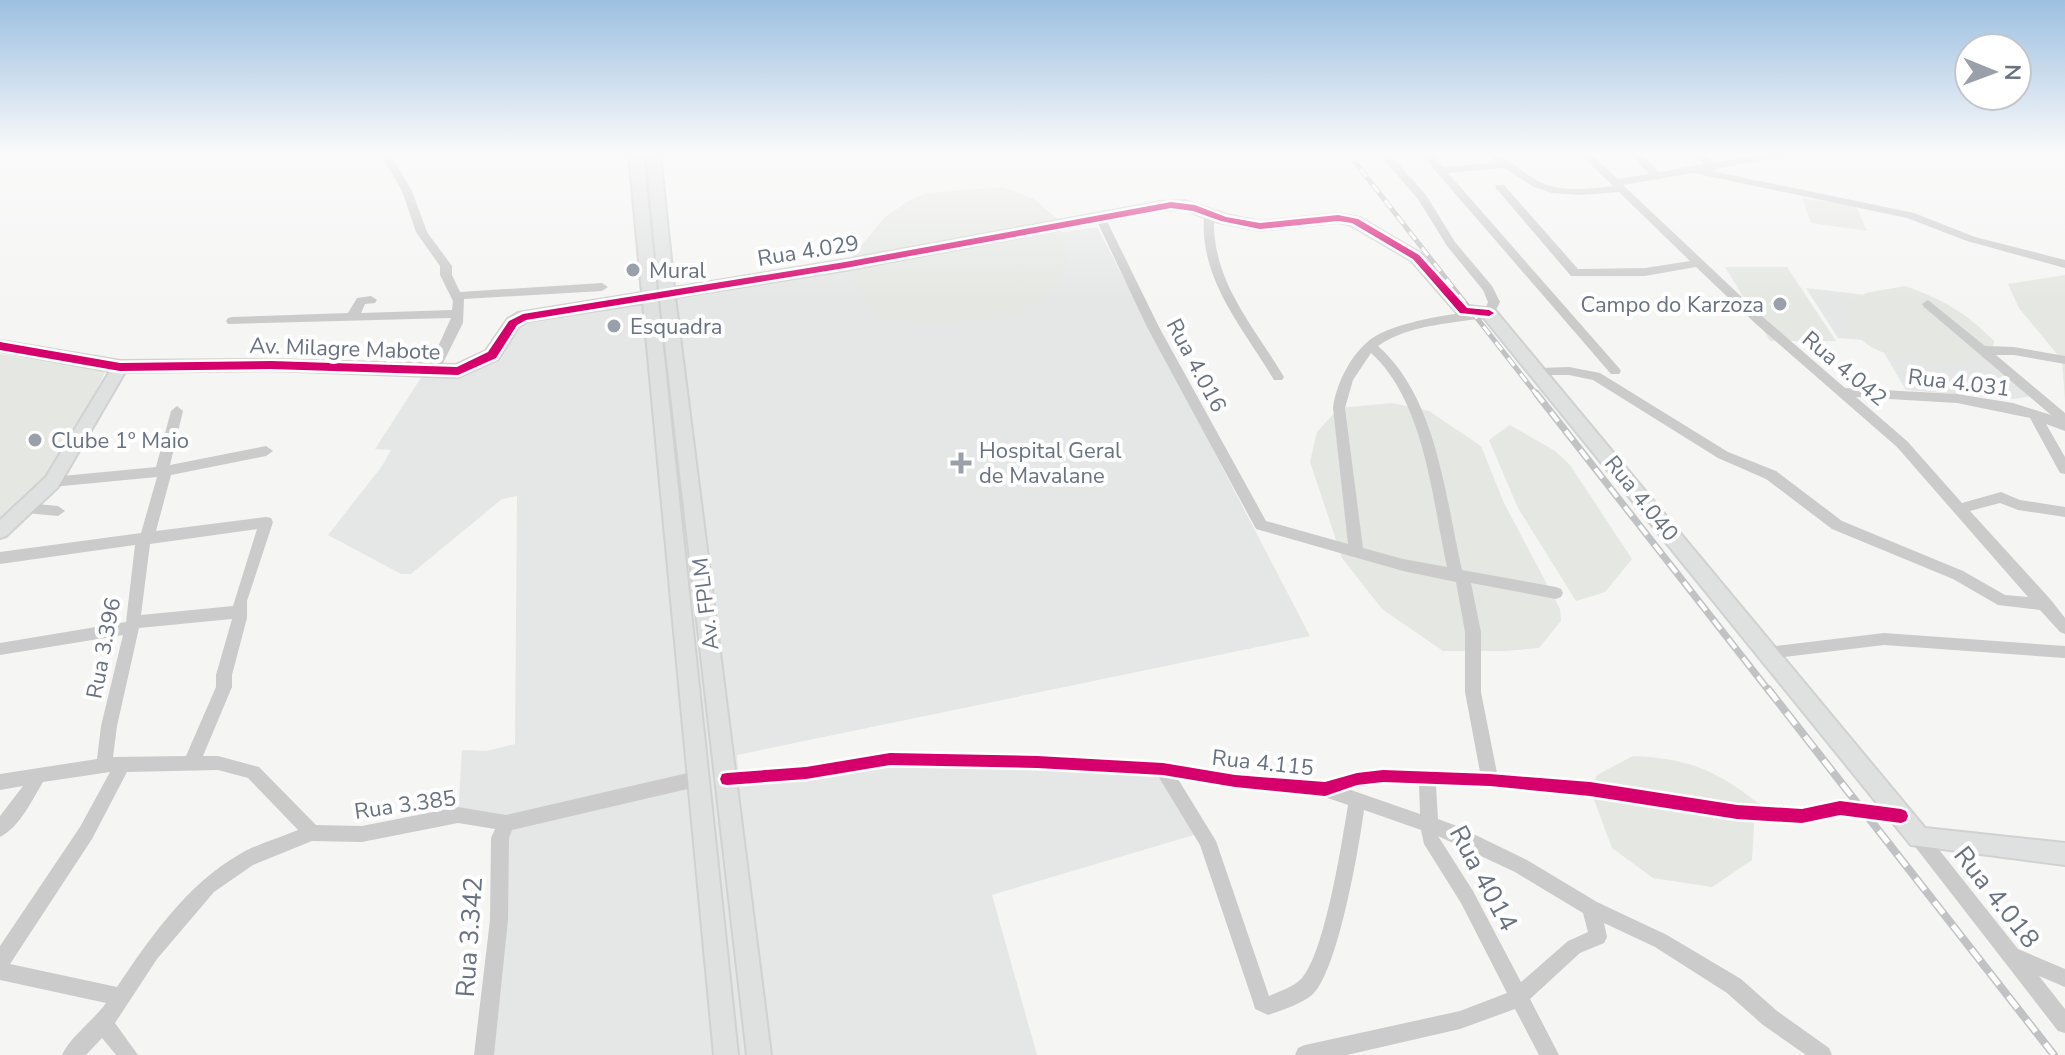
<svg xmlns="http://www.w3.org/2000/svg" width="2065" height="1055" font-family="'Nunito Sans',sans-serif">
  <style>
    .built { fill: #e5e6e6 }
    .green { fill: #e4e7e2 }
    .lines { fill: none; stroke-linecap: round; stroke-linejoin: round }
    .secondary-casing { stroke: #d1d1d2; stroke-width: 4 }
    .street { fill: #cbcbcc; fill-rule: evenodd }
    .secondary { fill: #dfe0e0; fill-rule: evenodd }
    .rail-far2-casing { stroke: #c1c2c3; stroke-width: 5 }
    .rail-far1-casing { stroke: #c1c2c3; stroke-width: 7 }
    .rail-casing { stroke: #c1c2c3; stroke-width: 8 }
    .rail-far2 { stroke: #fff; stroke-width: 3; stroke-dasharray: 10; stroke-linecap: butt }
    .rail-far1 { stroke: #fff; stroke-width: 4; stroke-dasharray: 12; stroke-linecap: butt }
    .rail { stroke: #fff; stroke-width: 5; stroke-dasharray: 15; stroke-linecap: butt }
    .cycleway-casing { stroke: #fff; stroke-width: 5 }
    .cycleway { fill: #d6006c; fill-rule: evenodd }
    .poi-dot { fill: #99a0a9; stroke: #fff; stroke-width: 3 }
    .labels { text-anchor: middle; stroke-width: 8; stroke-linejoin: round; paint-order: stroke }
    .street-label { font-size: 22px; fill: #687280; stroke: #fff }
    .poi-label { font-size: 22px; fill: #687280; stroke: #fff; text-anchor: start }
    .near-street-label { font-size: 26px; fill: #687280; stroke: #fff }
  </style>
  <rect width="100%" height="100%" fill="#f5f5f4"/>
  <g class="built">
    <polygon points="1097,227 1310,636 737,755 739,778 858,765 1163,769 1204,832 992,895 1037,1055 484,1055 506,823 458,815 462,750 487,751 515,744 517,496 502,499 411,574 401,574 328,535 382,466 391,450 375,449 426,370 480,362 513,323 682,290"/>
    <polygon points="1806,288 1918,301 2032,396 2014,399 1906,390 1877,341 1838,338"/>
  </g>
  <g class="green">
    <path d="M 1003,187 L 1034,199 L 1060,221 C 1062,233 1068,253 1065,264 C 1046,335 932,322 877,319 L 845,265 L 885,217 L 907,202 L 927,193 Z"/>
    <polygon points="1802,198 1856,206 1867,231 1811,223"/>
    <polygon points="1725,267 1787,267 1836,341 1770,341"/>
    <polygon points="2065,275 2065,400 2062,360 2019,308 2008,284"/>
    <path d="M 1905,286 C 1944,300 1965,312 1994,341 L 1991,356 C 1957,361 1891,366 1863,341 C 1855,334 1849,319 1842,310 L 1866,293 Z"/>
    <path d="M 0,354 L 106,370 C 81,422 54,491 0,520 Z"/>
    <polygon points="1392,403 1429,411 1481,446 1504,503 1560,609 1561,621 1539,648 1505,651 1443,651 1382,609 1342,558 1310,462 1317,432 1339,408"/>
    <polygon points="1510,425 1555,451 1570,465 1632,559 1605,592 1576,601 1518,508 1489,440"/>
    <path d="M 1633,756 C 1689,759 1714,769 1758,803 L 1755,807 L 1752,860 L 1712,887 L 1653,878 L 1612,848 L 1590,789 L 1597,775 Z"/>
  </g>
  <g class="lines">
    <g class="secondary-casing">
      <polygon id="secondary" points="629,153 643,153 657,291 659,290 646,153 660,153 674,288 845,260 1161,202 1184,201 1227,215 1260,222 1338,214 1360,218 1421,254 1468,306 1494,309 1925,828 2065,843 2065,865 1911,845 1484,318 1459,315 1411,260 1351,225 1338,222 1260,230 1219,222 1183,209 1161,210 845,270 675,297 771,1055 747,1055 660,300 658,300 738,1055 714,1055 643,303 527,321 518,327 498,359 458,377 271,370 125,372 58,487 6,536 0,538 0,520 46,477 110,371 0,351 0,341 120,361 271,360 456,365 486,351 508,319 518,313 642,293"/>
    </g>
    <g class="street">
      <polygon points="380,153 390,153 412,191 427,232 452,266 452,275 460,292 602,283 608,287 602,291 464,299 463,323 439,371 433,375 427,371 451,318 228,324 226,321 228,318 232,317 348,313 357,298 371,296 377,300 375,303 365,304 361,313 452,310 453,301 440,275 440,266 416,232 402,191"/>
      <path d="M 1378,153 L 1389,153 L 1426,195 L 1455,242 L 1492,286 L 1500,302 L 1493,316 C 1457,324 1410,323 1378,346 C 1437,398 1445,496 1462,570 L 1556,587 L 1561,589 L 1563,593 L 1561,597 L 1556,599 L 1471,583 L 1481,632 L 1481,692 L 1497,773 L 1590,781 L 1737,804 L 1802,808 L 1840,800 L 1901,808 L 1907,810 L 1909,816 L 1907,822 L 1901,824 L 1840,816 L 1802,824 L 1737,820 L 1590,797 L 1490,788 L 1436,786 L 1438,819 L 1457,826 L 1527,860 L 1597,902 L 1667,935 L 1741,979 L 1777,1011 L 1829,1048 L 1832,1055 L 1806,1055 L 1763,1025 L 1727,993 L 1655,947 L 1604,923 L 1607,937 L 1604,943 L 1580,953 L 1530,999 L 1559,1055 L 1539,1055 L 1515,1009 L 1460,1029 L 1347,1055 L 1295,1055 L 1298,1048 L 1305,1045 L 1460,1011 L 1507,993 L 1461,903 L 1424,844 L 1421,830 L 1364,810 C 1359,848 1338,970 1313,994 C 1302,1004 1282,1010 1268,1015 L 1255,1009 L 1253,1002 L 1200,845 L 1158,776 L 1037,769 L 890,766 L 806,780 L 727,787 L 721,784 L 719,779 L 721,774 L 727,771 L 806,766 L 890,752 L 1037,755 L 1163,762 L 1235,773 L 1325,781 L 1357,771 L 1383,768 L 1480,772 L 1465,692 L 1465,632 L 1456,582 L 1403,571 L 1256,529 L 1147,327 L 1095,217 L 1100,214 L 1105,217 L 1159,327 L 1266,521 L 1348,544 L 1333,408 C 1336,384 1351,354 1371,339 C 1394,322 1455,313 1485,310 L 1488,302 L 1483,290 L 1447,246 L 1418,199 ZM 1371,353 C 1425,402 1432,499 1447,567 L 1403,559 L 1363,548 L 1345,408 L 1353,380 ZM 1178,779 L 1235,789 L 1325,797 L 1348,805 C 1342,842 1325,952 1302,978 C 1294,987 1280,991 1269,996 L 1216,841 ZM 1383,784 L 1419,785 L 1420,814 L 1348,789 ZM 1438,836 L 1515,872 L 1583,913 L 1588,932 L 1568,941 L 1521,982 L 1473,891 Z"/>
      <path d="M 1420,153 L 1431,153 L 1443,167 L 1497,163 L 1487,153 C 1507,153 1523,175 1542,183 C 1564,192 1590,189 1613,186 L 1579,153 L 1590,153 L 1618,179 L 1649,174 L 1630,153 L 1641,153 L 1659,172 L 1704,164 L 1693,153 L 1704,153 L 1714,163 L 1769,153 L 1792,153 L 1787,156 L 1719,168 L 1714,171 L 1707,170 L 1914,213 L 1975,237 L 2065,260 L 2065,268 L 1967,241 L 1907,218 L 1693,173 L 1623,185 L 1764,318 L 1845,388 L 1957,394 L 2013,403 L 2051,415 L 1924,307 L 1922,304 L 1928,300 L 1985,346 L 2014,347 L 2065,356 L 2065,364 L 2014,355 L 1996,355 L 2065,413 L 2065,431 L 2046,424 L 2065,457 L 2065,474 L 2060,473 L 2030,418 L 1957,403 L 1856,397 L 1907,441 L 1962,503 L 2001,492 L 2020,500 L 2065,507 L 2065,517 L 2018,510 L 2000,503 L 1970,511 L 2051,600 L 2065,618 L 2065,634 L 2060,632 L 2040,610 L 1998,605 L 1953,579 L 1832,529 L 1766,479 L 1718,458 L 1593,380 L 1569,375 L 1535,375 L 1533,372 L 1535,369 L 1539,368 L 1569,367 L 1600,373 L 1728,452 L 1776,471 L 1842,521 L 1963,571 L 2005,595 L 2028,597 L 1897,447 L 1756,324 L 1696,267 L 1645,276 L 1571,276 L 1495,187 L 1496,185 L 1504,185 L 1578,269 L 1645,268 L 1690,261 L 1619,192 L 1581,195 L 1552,193 L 1534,187 L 1504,168 L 1448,173 L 1619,368 L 1621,371 L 1619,374 L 1611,374 Z"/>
      <polygon points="2057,153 2065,153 2065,158"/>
      <path d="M 1209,211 L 1214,214 C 1211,281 1252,323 1284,377 L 1282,380 L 1274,380 C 1242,326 1199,280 1204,214 Z"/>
      <path d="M 177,406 L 183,411 L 170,465 L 266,446 L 273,451 L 266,456 L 171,475 L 156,531 L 266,517 L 271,518 L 273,522 L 247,601 L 247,618 L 232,675 L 232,687 L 203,756 L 218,756 L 259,767 L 316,825 L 362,826 L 458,807 L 506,815 L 696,771 L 702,774 L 704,779 L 702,784 L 696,787 L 512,830 L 509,838 L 508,920 L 494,1055 L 474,1055 L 490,920 L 491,838 L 495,829 L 458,823 L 362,842 L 312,841 L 253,865 L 214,892 L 157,959 L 115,1023 L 138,1055 L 116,1055 L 102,1038 L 86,1055 L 62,1055 C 70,1037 94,1020 106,1003 L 0,980 L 0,946 L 80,827 L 110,772 L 43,782 C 32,800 19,828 0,837 L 0,816 L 23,786 L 0,790 L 0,774 L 97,759 L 101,726 L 123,635 L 0,655 L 0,643 L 126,622 L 135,545 L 0,564 L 0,552 L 141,533 L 157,477 L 52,487 L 45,482 L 52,477 L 156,467 L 171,411 ZM 257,529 L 233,606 L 141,615 L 150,544 ZM 232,619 L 216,675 L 216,687 L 186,756 L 113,757 L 117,726 L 139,628 ZM 218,770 L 248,778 L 298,830 C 279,838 257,844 240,854 C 187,884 150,938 117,987 L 10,964 L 92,839 L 127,772 Z"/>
      <polygon points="26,503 58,506 65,511 58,516 26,513 19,508"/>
      <polygon points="1884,633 2065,646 2065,658 1884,645 1767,659 1762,658 1759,653 1762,648 1767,647"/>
      <polygon points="1919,830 1925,832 2018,949 2065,969 2065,987 2039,976 2065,1009 2065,1033 2058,1031 1913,844 1910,838 1913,832"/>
    </g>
    <use href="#secondary" class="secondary"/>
    <g class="rail-far2-casing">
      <polyline id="rail-far2" points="1348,153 1537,395"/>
    </g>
    <g class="rail-far1-casing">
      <polyline id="rail-far1" points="1536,393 1769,691"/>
    </g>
    <g class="rail-casing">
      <polyline id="rail" points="1768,689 2054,1055"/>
    </g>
    <use href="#rail-far2" class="rail-far2"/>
    <use href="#rail-far1" class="rail-far1"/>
    <use href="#rail" class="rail"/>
    <g class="cycleway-casing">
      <g id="cycleway">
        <polygon points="1171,202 1195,205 1226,217 1260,223 1338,215 1358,219 1419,255 1467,308 1489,310 1494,313 1489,316 1460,313 1413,259 1352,223 1338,221 1260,229 1221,221 1193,211 1171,208 845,268 526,320 517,325 496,358 458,375 271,369 120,371 0,350 0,342 120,363 271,361 457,367 488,352 509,321 523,314 845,262"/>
        <polygon points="890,753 1037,756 1163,763 1235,775 1325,782 1357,773 1383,770 1490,774 1590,782 1737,805 1802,809 1840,801 1901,809 1906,811 1908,816 1906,821 1901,823 1840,815 1802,823 1737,819 1590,796 1490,786 1383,782 1357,785 1325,796 1235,787 1163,775 1037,768 890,765 806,779 727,785 722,784 720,779 722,774 727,773 806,767"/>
      </g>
    </g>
    <use href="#cycleway" class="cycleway"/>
  </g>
  <linearGradient id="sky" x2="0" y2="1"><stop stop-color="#9dc0e1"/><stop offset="0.51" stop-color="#fafafa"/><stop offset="1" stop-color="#fafafa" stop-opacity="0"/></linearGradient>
  <rect width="2065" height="301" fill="url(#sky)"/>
  <g class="poi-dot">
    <circle cx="633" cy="270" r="8"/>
    <circle cx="1780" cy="304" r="8"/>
    <circle cx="614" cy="326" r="8"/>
    <circle cx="35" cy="440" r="8"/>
    <path d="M957 451h8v8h8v8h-8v8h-8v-8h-8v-8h8z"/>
  </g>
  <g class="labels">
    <g class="street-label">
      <text transform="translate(808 250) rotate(-9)" y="8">Rua 4.029</text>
      <text transform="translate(345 348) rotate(2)" y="8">Av. Milagre Mabote</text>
      <text transform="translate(1197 365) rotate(62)" y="8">Rua 4.016</text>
      <text transform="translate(1845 368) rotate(40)" y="8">Rua 4.042</text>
      <text transform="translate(1959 382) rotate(7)" y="8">Rua 4.031</text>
      <text transform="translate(1642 498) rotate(51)" y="8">Rua 4.040</text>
      <text transform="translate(705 604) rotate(-97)" y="8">Av. FPLM</text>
      <text transform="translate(103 648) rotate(-79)" y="8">Rua 3.396</text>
      <text transform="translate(1263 762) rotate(6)" y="8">Rua 4.115</text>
      <text transform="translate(405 804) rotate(-8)" y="8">Rua 3.385</text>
    </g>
    <g class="poi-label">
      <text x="649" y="278">Mural</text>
      <text x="1764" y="312" text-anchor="end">Campo do Karzoza</text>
      <text x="630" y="334">Esquadra</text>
      <text x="51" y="448">Clube 1º Maio</text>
      <text x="979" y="458">Hospital Geral<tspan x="979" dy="25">de Mavalane</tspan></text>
    </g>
    <g class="near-street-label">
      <text transform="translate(1484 878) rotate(62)" y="9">Rua 4014</text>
      <text transform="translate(1997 897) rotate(52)" y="9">Rua 4.018</text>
      <text transform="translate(469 937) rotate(-86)" y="9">Rua 3.342</text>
    </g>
  </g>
  <g transform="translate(1993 72) rotate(91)"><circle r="38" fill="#ffffff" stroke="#c3c7cc" stroke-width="2"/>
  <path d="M0-6L14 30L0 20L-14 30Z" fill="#99a0a9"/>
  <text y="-12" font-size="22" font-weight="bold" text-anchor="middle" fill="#687280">N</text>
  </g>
</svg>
